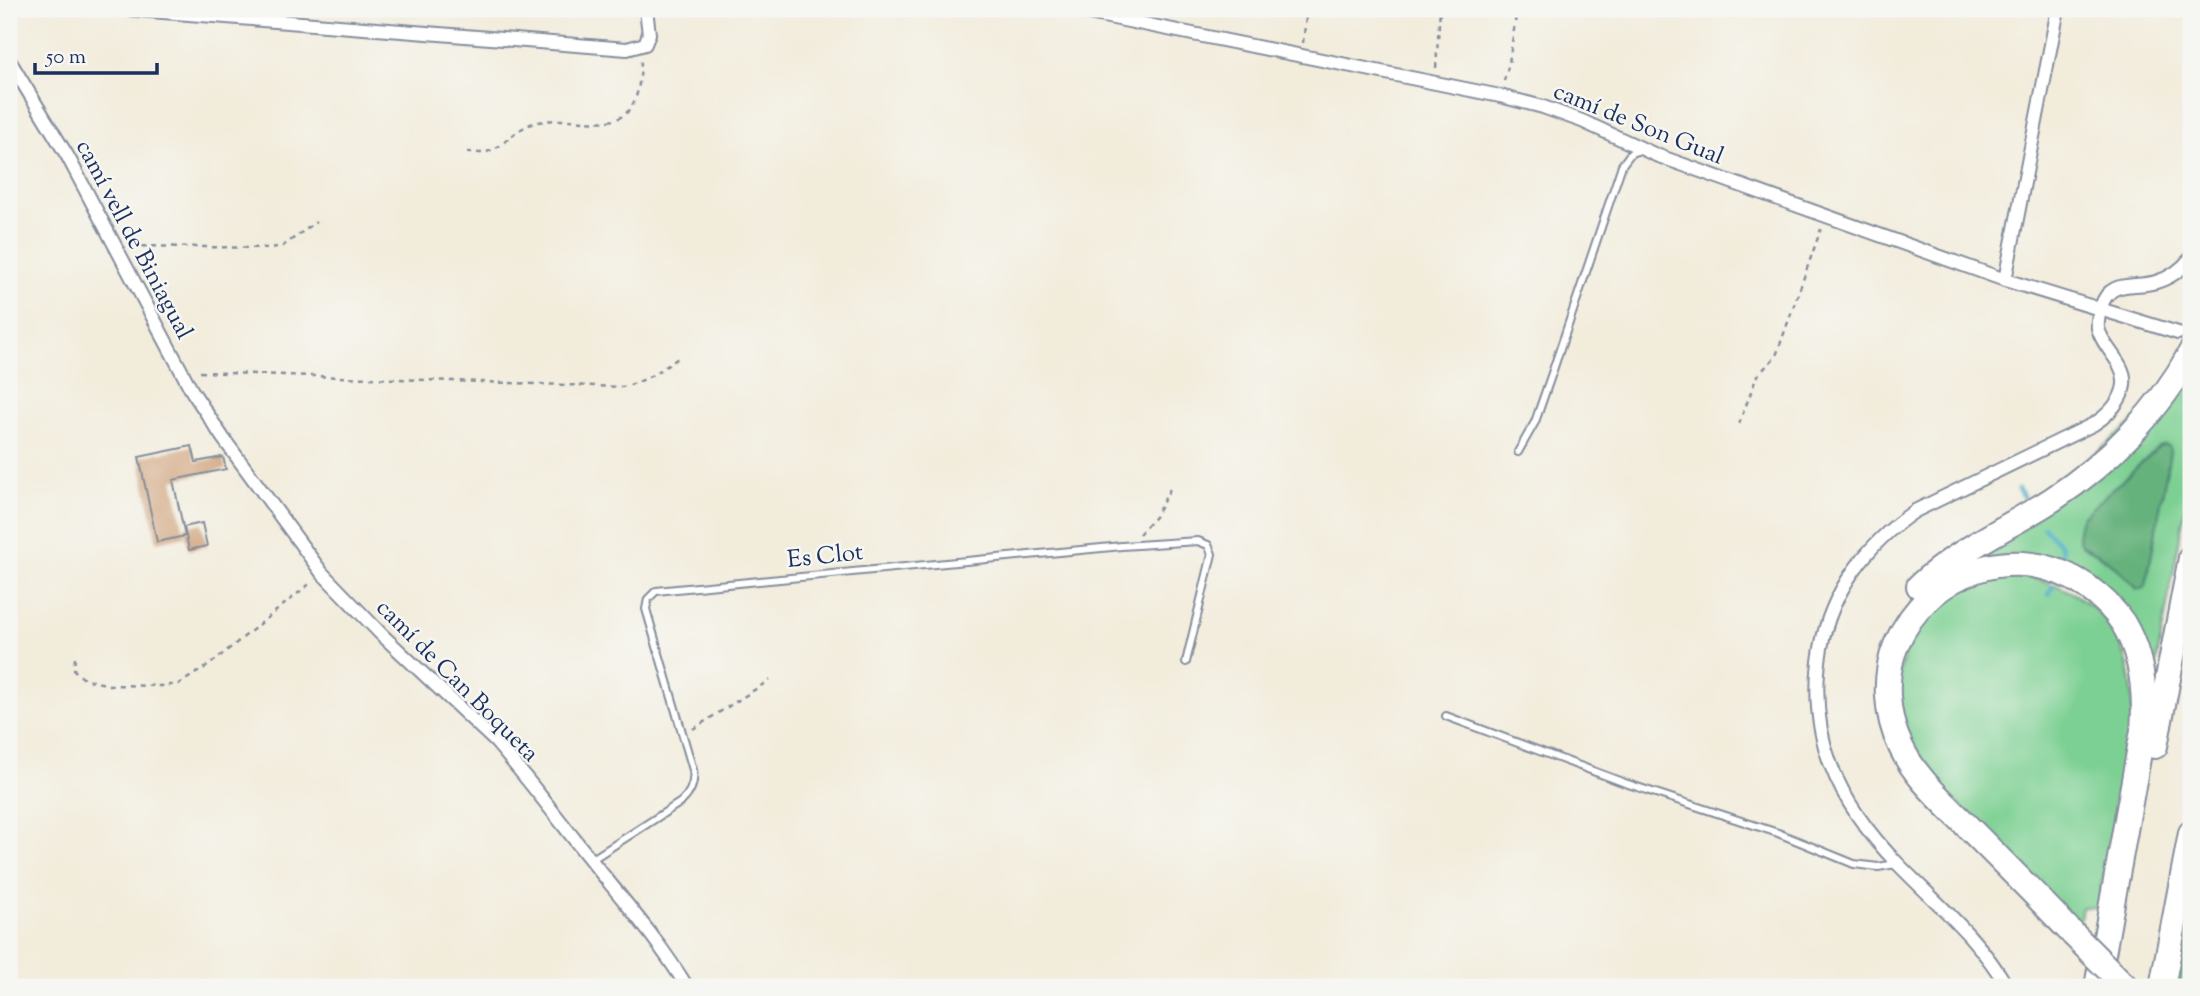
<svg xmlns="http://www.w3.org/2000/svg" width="2200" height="996" font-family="'Sorts Mill Goudy',serif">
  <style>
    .green { fill: #7dd093; stroke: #4c8078; stroke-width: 2; fill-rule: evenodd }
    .forest { fill: #66b27d; stroke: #40706e; stroke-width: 2 }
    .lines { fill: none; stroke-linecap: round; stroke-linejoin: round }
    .stream { stroke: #47aec6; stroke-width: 5 }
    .building { fill: #ce9e74 }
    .street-tunnel { stroke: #c7c6c2; stroke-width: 12; stroke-dasharray: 12 6; stroke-linecap: butt }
    .lane-casing { stroke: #868e9c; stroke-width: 10 }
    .street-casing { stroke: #868e9c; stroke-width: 16 }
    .highway-casing { stroke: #868e9c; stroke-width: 28 }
    .path { stroke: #868e9c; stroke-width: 2.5; stroke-dasharray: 5 5; stroke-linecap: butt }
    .lane { stroke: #fff; stroke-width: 6 }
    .street { stroke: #fff; stroke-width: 12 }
    .highway { stroke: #fff; stroke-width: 24 }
    .highway-bridge-casing { stroke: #868e9c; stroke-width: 28; stroke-linecap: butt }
    .highway-bridge { stroke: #fff; stroke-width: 24 }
    .labels { text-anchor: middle; stroke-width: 5; stroke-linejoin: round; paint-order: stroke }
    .street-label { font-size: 24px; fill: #1b2f5e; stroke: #f6f6f2 }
  </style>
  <rect width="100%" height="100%" fill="#f6f6f2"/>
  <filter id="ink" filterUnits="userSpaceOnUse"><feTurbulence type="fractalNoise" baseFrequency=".0143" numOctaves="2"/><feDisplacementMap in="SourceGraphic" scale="14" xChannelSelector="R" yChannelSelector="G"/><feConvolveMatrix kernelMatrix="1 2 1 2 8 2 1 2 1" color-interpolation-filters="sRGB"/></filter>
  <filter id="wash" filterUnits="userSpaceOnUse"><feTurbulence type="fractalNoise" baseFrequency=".00686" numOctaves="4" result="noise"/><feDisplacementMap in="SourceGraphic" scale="28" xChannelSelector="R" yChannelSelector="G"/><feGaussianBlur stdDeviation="1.57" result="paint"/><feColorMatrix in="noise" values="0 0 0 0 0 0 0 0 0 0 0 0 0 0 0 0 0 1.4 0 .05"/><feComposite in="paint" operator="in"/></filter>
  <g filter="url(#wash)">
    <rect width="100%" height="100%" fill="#f2ecdb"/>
    <g class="green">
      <path d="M 2191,372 L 2191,478 L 2154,675 L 2108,591 L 1968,563 ZM 2164,445 L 2137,589 C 2121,570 2105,557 2083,546 L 2082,517 L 2159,447 Z"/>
      <path d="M 2020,576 C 2104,589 2140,648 2131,729 C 2129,752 2123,775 2118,798 C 2111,834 2104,871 2097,908 L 2082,907 L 2079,925 L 1938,784 L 1908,744 L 1896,686 L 1908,642 L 1929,614 L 1959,591 L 1978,582 L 1997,577 Z"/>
      <polygon points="2191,917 2191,987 2178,987"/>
    </g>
    <path class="forest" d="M 2164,445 L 2169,446 L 2170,452 L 2146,586 L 2142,589 L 2137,589 C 2126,576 2115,564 2100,555 C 2094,551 2086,549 2081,544 C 2076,537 2078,525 2082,517 L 2159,447 Z"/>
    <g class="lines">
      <g class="stream">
        <polyline points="2018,489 2023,496"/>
        <path d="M 2044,527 C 2051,539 2064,540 2062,557"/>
        <polyline points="2049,594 2052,587"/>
      </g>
    </g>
    <g id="blocks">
      <g class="building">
        <polygon points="192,446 196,462 223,457 226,469 173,480 185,536 157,542 139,457"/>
        <polygon points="202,523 207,546 189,550 184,527"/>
      </g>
    </g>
  </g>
  <g filter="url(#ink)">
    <use href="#blocks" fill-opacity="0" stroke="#868e9c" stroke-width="2"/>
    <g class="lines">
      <polyline class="street-tunnel" points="2178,333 2191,339"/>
      <g class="lane-casing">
        <g id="lane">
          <polyline points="1518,452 1535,422 1551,376 1622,165 1631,153 1640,150"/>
          <polyline points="1446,716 1625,783 1778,833 1854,864 1878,867 1896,864"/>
          <path d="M 591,860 L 681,802 C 691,793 695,783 693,770 L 646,609 L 648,599 L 656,591 L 1122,546 L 1198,541 L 1208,545 L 1212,554 L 1186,662"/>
        </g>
      </g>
      <g class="street-casing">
        <g id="street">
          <polyline points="125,9 627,49 645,44 649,34 646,9"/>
          <polyline points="1069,9 1500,96 1543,107 1582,121 1656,155 2005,280 2178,333"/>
          <path d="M 9,60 L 68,157 L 192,391 L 223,438 L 322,573 L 381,634 L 496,742 C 529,780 559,820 590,859 C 624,901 659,941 687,987"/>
          <polyline points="2005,280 2058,9"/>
          <path d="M 2007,987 C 1980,939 1936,903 1898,864 C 1837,802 1806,735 1821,648 C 1831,591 1868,543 1915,511 L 2094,424 C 2113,412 2133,389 2120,366 C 2113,353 2101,342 2098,328 C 2097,320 2099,314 2101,307 C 2110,278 2133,289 2156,282 C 2170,278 2182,269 2191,258"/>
        </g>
      </g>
      <g class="highway-casing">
        <g id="highway">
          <path d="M 1919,586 C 1958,550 2008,528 2053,499 C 2108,463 2160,410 2191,352"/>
          <polyline points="2155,746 2191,558"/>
          <path d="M 2073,934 C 2039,898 2004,863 1969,828 C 1945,803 1916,779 1901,747 C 1886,716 1883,677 1896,645 C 1928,570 2017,539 2086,586 C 2100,596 2113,608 2123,623 C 2143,656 2146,693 2143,730 L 2097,987"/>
          <polyline points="2162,987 2191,833"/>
        </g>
      </g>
      <g class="path">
        <polyline points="1303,43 1307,9"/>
        <polyline points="1436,68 1440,9"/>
        <polyline points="1504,81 1509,63 1517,9"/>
        <path d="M 467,152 C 472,152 478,153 483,153 C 503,149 514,129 534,123 C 589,109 639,153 641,60"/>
        <polyline points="132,246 271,248 283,246 316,222"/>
        <path d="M 200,372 L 622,387 C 644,382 660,371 678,358"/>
        <polyline points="1739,424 1757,376 1776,356 1821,229"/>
        <polyline points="1139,534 1155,517 1171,487"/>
        <polyline points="75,658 74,670 84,679 109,685 162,686 179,684 209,665 312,582"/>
        <polyline points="693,729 770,680"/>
      </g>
      <use href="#lane" class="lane"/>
      <use href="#street" class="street"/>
      <use href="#highway" class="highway"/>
      <g class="highway-bridge-casing">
        <polyline id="highway-bridge" points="2073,934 2126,987"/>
      </g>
      <use href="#highway-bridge" class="highway-bridge"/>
    </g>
  </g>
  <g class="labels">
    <g class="street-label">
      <text transform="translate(1639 123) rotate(22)" y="8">camí de Son Gual</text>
      <text transform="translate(135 239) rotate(62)" y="8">camí vell de Biniagual</text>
      <text transform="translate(825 555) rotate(-6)" y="8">Es Clot</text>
      <text transform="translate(458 680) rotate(45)" y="8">camí de Can Boqueta</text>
    </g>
  </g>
  <rect width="2200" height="996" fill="none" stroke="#f6f6f2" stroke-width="35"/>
  <path d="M35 63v10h122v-10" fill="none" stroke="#1b2f5e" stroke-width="3.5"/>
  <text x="46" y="63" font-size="21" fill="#1b2f5e" stroke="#f6f6f2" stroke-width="5" paint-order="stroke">50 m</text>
</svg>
